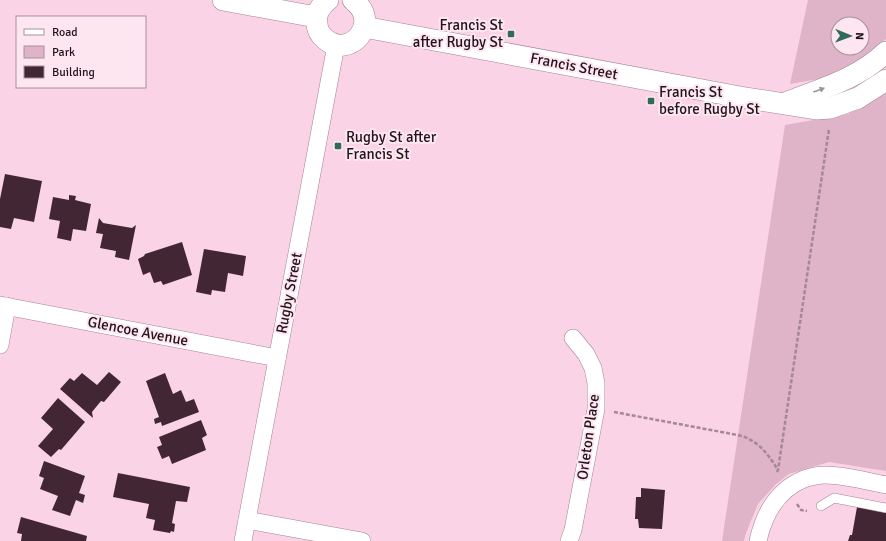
<svg xmlns="http://www.w3.org/2000/svg" width="886" height="541" font-family="Signika,sans-serif">
  <style>
    .green { fill: #dfb3c8; fill-rule: evenodd }
    .building { fill: #432634 }
    .lines { fill: none; stroke-linecap: round; stroke-linejoin: round }
    .service-casing { stroke: #a58293; stroke-width: 10 }
    .minor-casing { stroke: #a58293; stroke-width: 18 }
    .tertiary-casing { stroke: #a58293; stroke-width: 22 }
    .path { stroke: #a48895; stroke-width: 2.5; stroke-dasharray: 4 2; stroke-linecap: butt }
    .service { stroke: #fff; stroke-width: 9 }
    .minor { stroke: #fff; stroke-width: 17 }
    .tertiary { stroke: #fff; stroke-width: 21 }
    .oneway { fill: #9b9598 }
    .poi-dot { fill: #306b55; stroke: #fee6f1; stroke-width: 1.5 }
    .labels { text-anchor: middle; stroke-width: 4; stroke-linejoin: round; paint-order: stroke }
    .poi-label { font-size: 15px; fill: #201319; stroke: #fee6f1; text-anchor: start }
    .street-label { font-size: 15px; fill: #201319; stroke: #fee6f1 }
  </style>
  <rect width="100%" height="100%" fill="#fad4e6"/>
  <g class="green">
    <path d="M 808,0 L 886,0 L 886,39 L 857,65 L 824,78 L 790,84 ZM 838,24 L 862,24 L 862,48 L 838,48 Z"/>
    <polygon points="886,91 886,471 829,462 789,474 776,484 758,504 750,523 745,536 744,541 722,541 785,125 848,114"/>
  </g>
  <g class="building">
    <polygon points="5,174 42,181 34,222 14,218 11,229 0,227 0,199"/>
    <polygon points="69,195 76,196 75,200 91,204 86,231 73,229 71,241 57,238 60,221 49,219 53,197 69,200"/>
    <polygon points="99,218 103,223 132,228 136,225 129,260 115,257 116,251 100,248 103,234 96,233"/>
    <polygon points="182,242 192,275 163,285 161,281 154,283 150,272 143,275 138,259 144,256 145,254"/>
    <polygon points="204,249 246,256 243,276 228,273 225,292 212,290 211,295 196,292"/>
    <polygon points="109,372 121,382 104,402 101,401 92,412 93,418 60,389 70,378 74,381 82,373 97,385"/>
    <polygon points="165,373 173,394 181,390 186,402 194,399 199,412 162,426 161,422 155,424 154,419 159,417 146,381"/>
    <polygon points="58,398 85,422 61,450 59,449 51,457 38,446 53,429 41,418"/>
    <polygon points="201,420 207,435 202,438 206,450 172,464 169,456 162,459 157,447 162,445 159,437"/>
    <polygon points="44,461 85,476 79,493 85,495 83,503 76,500 70,516 52,510 58,496 40,489 44,478 39,476"/>
    <polygon points="118,473 190,487 187,502 176,501 172,523 175,524 174,532 171,531 170,533 153,530 155,520 146,518 149,504 113,497"/>
    <polygon points="641,488 665,490 662,529 639,528 638,519 635,519 636,497 641,497"/>
    <polygon points="857,507 886,513 886,541 848,541 850,535 852,535"/>
    <polygon points="21,517 87,536 86,541 21,541 22,534 17,533"/>
  </g>
  <g class="lines">
    <g class="service-casing">
      <polyline id="service" points="821,506 834,498 886,508"/>
    </g>
    <g class="minor-casing">
      <g id="minor">
        <polyline points="0,305 277,358"/>
        <polyline points="0,345 7,306"/>
        <polyline points="247,520 362,541"/>
        <polyline points="243,541 336,45"/>
        <polyline points="569,541 573,530 596,409 596,383 593,368 586,354 573,338"/>
        <path d="M 758,541 C 764,514 777,490 804,479 C 810,477 818,475 825,475 C 845,475 866,481 886,485"/>
      </g>
    </g>
    <g class="tertiary-casing">
      <g id="tertiary">
        <polyline points="223,0 316,17"/>
        <path d="M 328,0 C 321,5 315,14 317,23 C 317,30 320,35 325,39 C 349,60 383,23 353,0"/>
        <polyline points="364,27 740,97 816,109 830,108 858,98 886,80"/>
        <path d="M 785,103 C 821,89 858,79 886,52"/>
      </g>
    </g>
    <g class="path">
      <path d="M 614,412 L 727,433 C 732,434 737,435 742,436 C 760,442 769,456 778,470"/>
      <polyline points="777,472 778,470 829,129"/>
      <polyline points="797,504 801,510 807,511"/>
    </g>
    <use href="#service" class="service"/>
    <use href="#minor" class="minor"/>
    <use href="#tertiary" class="tertiary"/>
  </g>
  <defs><path id="oneway-solid" d="M-6-.8H1V-3.2L6.5 0L1 3.2V.8H-6Z"/></defs>
  <use class="oneway" href="#oneway-solid" transform="translate(819 90) rotate(-20)"/>
  <g class="poi-dot">
    <rect x="507" y="30" width="8" height="8" rx="2"/>
    <rect x="647" y="97" width="8" height="8" rx="2"/>
    <rect x="334" y="142" width="8" height="8" rx="2"/>
  </g>
  <g class="labels">
    <g class="poi-label">
      <text x="503" y="30" text-anchor="end">Francis St<tspan x="503" dy="17">after Rugby St</tspan></text>
      <text x="659" y="97">Francis St<tspan x="659" dy="17">before Rugby St</tspan></text>
      <text x="346" y="142">Rugby St after<tspan x="346" dy="17">Francis St</tspan></text>
    </g>
    <g class="street-label">
      <text transform="translate(574 66) rotate(11)" y="5">Francis Street</text>
      <text transform="translate(289 293) rotate(-79)" y="5">Rugby Street</text>
      <text transform="translate(138 331) rotate(11)" y="5">Glencoe Avenue</text>
      <text transform="translate(588 437) rotate(-82)" y="5">Orleton Place</text>
    </g>
  </g>
  <rect x="16" y="16" width="130" height="72" fill="#fee6f1" stroke="#a5929b"/>
  <rect x="24" y="29" width="20" height="6" fill="#ffffff" stroke="#a5929b"/>
  <text x="52" y="36" font-size="12" fill="#201319">Road</text>
  <rect x="24" y="46" width="20" height="12" fill="#dfb3c8" stroke="#a5929b"/>
  <text x="52" y="56" font-size="12" fill="#201319">Park</text>
  <rect x="24" y="66" width="20" height="12" fill="#432634" stroke="#a5929b"/>
  <text x="52" y="76" font-size="12" fill="#201319">Building</text>
  <g transform="translate(850 36) rotate(91)"><circle r="19" fill="#fee6f1" stroke="#a5929b"/>
  <path d="M0-3L7 15L0 10L-7 15Z" fill="#306b55"/>
  <text y="-6" font-size="11" font-weight="bold" text-anchor="middle" fill="#201319">N</text>
  </g>
</svg>
